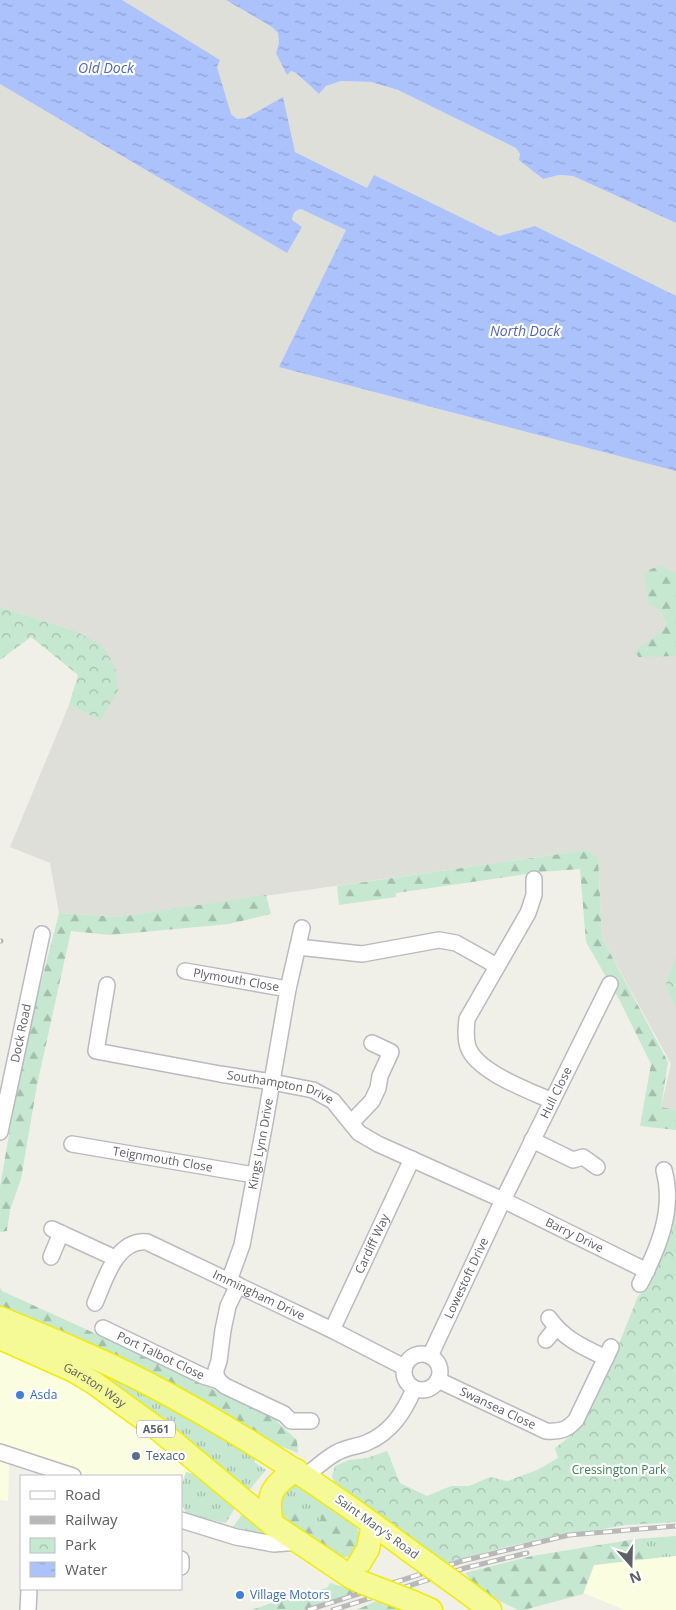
<svg xmlns="http://www.w3.org/2000/svg" width="676" height="1610" font-family="'Open Sans',sans-serif">
  <style>
    .commercial { fill: #fbfde0 }
    .industrial { fill: #dfdfda }
    .grass { fill: url(#grass-tufts) }
    .forest { fill: url(#forest-firs) }
    .park { fill: url(#park-crowns) }
    .water { fill: url(#water-ripples) }
    .lines { fill: none; stroke-linecap: round; stroke-linejoin: round }
    .minor-casing { stroke: #babac0; stroke-width: 18 }
    .highway-casing { stroke: #f0ec08; stroke-width: 25 }
    .minor { stroke: #fff; stroke-width: 15 }
    .highway { stroke: #f5f996; stroke-width: 22 }
    .rail-casing { stroke: #b8b8b9; stroke-width: 5 }
    .rail { stroke: #fff; stroke-width: 3; stroke-dasharray: 9; stroke-linecap: butt }
    .highway-bridge-casing { stroke: #f0ec08; stroke-width: 25; stroke-linecap: butt }
    .highway-bridge { stroke: #f5f996; stroke-width: 22 }
    .shop-dot { fill: #3f7fe0; stroke: #fff; stroke-width: 2 }
    .service-dot { fill: #5c6f8a; stroke: #fff; stroke-width: 2 }
    .labels { text-anchor: middle; stroke-width: 4.5; stroke-linejoin: round; paint-order: stroke }
    .shield { fill: #fff; stroke: #8f9095; stroke-width: 1 }
    .shield-label { font-size: 11px; font-weight: bold; fill: #5f6067 }
    .street-label { font-size: 12px; fill: #5f6067; stroke: #fff }
    .shop-label { font-size: 12px; fill: #366cbe; stroke: #fff; text-anchor: start }
    .service-label { font-size: 12px; fill: #4e5e75; stroke: #fff; text-anchor: start }
    .park-label { font-size: 12px; fill: #398553; stroke: #fff }
    .water-label { font-size: 14px; font-style: italic; fill: #4e64c1; stroke: #fff }
  </style>
  <defs>
    <pattern id="grass-tufts" width="24" height="20" patternUnits="userSpaceOnUse" patternTransform="scale(1.25)"><rect width="24" height="20" fill="#c6e7d0"/><path d="M3 7l-1-3M5 7V3M7 7l1-3M15 17l-1-3M17 17v-4M19 17l1-3" fill="none" stroke="#a4bfad"/></pattern>
    <pattern id="forest-firs" width="22" height="20" patternUnits="userSpaceOnUse" patternTransform="scale(1.25)"><rect width="22" height="20" fill="#c6e7d0"/><path d="M5 1l3.5 6h-7zM16 11l3.5 6h-7z" fill="#a4bfad"/></pattern>
    <pattern id="park-crowns" width="20" height="18" patternUnits="userSpaceOnUse" patternTransform="scale(1.25)"><rect width="20" height="18" fill="#c6e7d0"/><path d="M2 6a3 3 0 1 1 6 0M12 15a3 3 0 1 1 6 0" fill="none" stroke="#a4bfad"/></pattern>
    <pattern id="water-ripples" width="26" height="14" patternUnits="userSpaceOnUse" patternTransform="scale(1.25)"><rect width="26" height="14" fill="#acc2fc"/><path d="M2 4q2-2 4 0t4 0M15 11q2-2 4 0t4 0" fill="none" stroke="#8fa1d0"/></pattern>
  </defs>
  <rect width="100%" height="100%" fill="#f0f0e8"/>
  <g class="commercial">
    <polygon points="0,1350 78,1386 136,1423 185,1461 194,1474 186,1472 181,1484 181,1476 73,1476 12,1456 9,1467 8,1501 0,1500"/>
    <polygon points="676,1556 676,1610 625,1610 583,1593 594,1565"/>
  </g>
  <polygon class="industrial" points="0,0 226,0 272,27 278,33 287,74 291,71 296,73 319,94 326,86 341,81 371,82 398,90 517,148 520,154 542,179 559,175 573,176 676,223 676,1110 661,1107 671,1064 602,938 598,857 587,850 118,917 59,913 50,863 10,847 69,705 100,720 73,630 0,607"/>
  <g class="grass">
    <polygon points="0,1325 81,1358 258,1454 254,1462 266,1470 245,1495"/>
    <path d="M 186,1472 L 201,1476 L 236,1506 L 226,1523 L 187,1515 C 179,1500 180,1488 186,1472 Z"/>
    <path d="M 302,1482 L 356,1526 L 361,1539 L 284,1519 C 278,1507 279,1500 284,1488 Z"/>
    <polygon points="245,1510 270,1535 233,1527"/>
    <polygon points="676,1536 676,1556 664,1557 636,1539"/>
  </g>
  <g class="forest">
    <path d="M 660,566 L 676,573 L 676,656 L 639,657 L 634,652 L 662,631 L 667,624 C 663,614 660,607 649,605 L 644,575 L 651,569 Z"/>
    <polygon points="587,850 598,857 602,938 668,1062 661,1107 676,1110 676,1130 640,1126 651,1064 620,1001 586,942 580,869 540,872 396,893 396,897 339,905 337,886"/>
    <polygon points="266,895 271,914 229,924 111,935 71,931 37,1085 21,1179 10,1210 7,1231 0,1232 0,1187 17,1088 30,1026 59,913 118,917"/>
    <polygon points="0,1288 2,1291 149,1358 235,1400 269,1414 297,1440 298,1453 278,1445 249,1429 0,1309"/>
    <polygon points="310,1488 356,1526 361,1539 351,1556 340,1558 284,1519 287,1513 296,1513 317,1524 322,1518 307,1497 307,1490"/>
    <polygon points="636,1539 664,1557 594,1565 583,1594 524,1610 518,1610 480,1591 465,1573 532,1556"/>
    <polygon points="330,1583 360,1592 303,1610 251,1610 280,1600 327,1588"/>
    <polygon points="379,1600 405,1610 356,1610"/>
  </g>
  <g class="park">
    <polygon points="0,607 73,630 102,645 115,667 118,691 100,720 69,705 78,675 31,637 0,660"/>
    <polygon points="676,956 676,1009 666,985"/>
    <polygon points="676,1191 676,1522 625,1525 514,1545 446,1563 335,1486 332,1476 335,1466 349,1460 367,1458 387,1451 400,1483 427,1496 451,1486 469,1486 490,1477 507,1481 537,1470 558,1458 555,1448 580,1429 609,1369 638,1296 648,1288 671,1234"/>
  </g>
  <g class="water">
    <path d="M 0,0 L 122,0 L 220,60 L 217,67 L 231,114 L 237,119 L 246,118 L 283,97 L 295,152 L 367,188 L 374,175 L 499,236 L 535,226 L 676,296 L 676,471 L 279,367 L 346,230 L 301,209 C 295,210 293,213 292,220 L 302,227 L 287,253 L 0,84 Z"/>
    <polygon points="226,0 676,0 676,223 573,176 559,175 543,179 519,160 520,154 516,148 398,90 371,82 341,81 326,86 319,94 296,73 291,71 287,75 276,53 279,43 278,33 272,27"/>
  </g>
  <g class="lines">
    <g class="minor-casing">
      <g id="minor">
        <path d="M 534,879 L 534,895 L 528,913 L 467,1019 C 466,1029 465,1037 468,1047 C 477,1072 528,1090 552,1101"/>
        <polyline points="298,947 362,954 439,940 456,943 497,966"/>
        <path id="s1" d="M 185,971 L 288,989"/>
        <path id="s2" d="M 107,985 L 96,1051 L 220,1074 L 272,1082 L 313,1090 L 333,1101 L 359,1133 L 378,1144 L 503,1200 L 647,1271"/>
        <polyline points="351,1123 372,1101 378,1088 380,1076 391,1052 372,1043"/>
        <path id="s3" d="M 0,1132 L 42,934"/>
        <polyline points="532,1140 573,1160 583,1157 597,1167"/>
        <path id="s4" d="M 72,1144 L 254,1175"/>
        <polyline points="52,1229 115,1258"/>
        <polyline points="51,1257 61,1233"/>
        <path id="s5" d="M 229,1281 L 242,1245 L 265,1122 L 288,989 L 302,928"/>
        <path d="M 640,1284 C 658,1249 675,1210 664,1170"/>
        <polyline points="238,1285 228,1306 223,1330 219,1361 216,1370 216,1375 219,1381 225,1386 284,1414 291,1421 311,1421"/>
        <path id="s6" d="M 95,1303 C 105,1280 116,1239 147,1242 L 332,1330 L 404,1367"/>
        <path d="M 549,1318 C 564,1339 583,1347 606,1358"/>
        <path id="s7" d="M 103,1328 L 203,1376 L 219,1381"/>
        <path id="s8" d="M 332,1330 L 412,1159"/>
        <polyline points="546,1340 556,1328"/>
        <circle cx="422" cy="1372" r="18"/>
        <path id="s9" d="M 430,1356 L 503,1200 L 610,984"/>
        <path id="s10" d="M 438,1380 L 546,1431 C 560,1432 567,1430 576,1420 L 611,1347"/>
        <polyline points="0,1452 73,1476"/>
        <path d="M 305,1476 C 315,1469 325,1459 336,1453 C 346,1447 356,1447 366,1443 C 391,1433 404,1412 414,1389"/>
        <polyline points="181,1520 236,1537 274,1544 298,1542"/>
        <polyline points="181,1559 181,1567"/>
        <polyline points="28,1610 29,1589"/>
      </g>
    </g>
    <g class="highway-casing">
      <g id="highway">
        <path d="M 0,1318 C 49,1338 98,1358 145,1382 C 237,1430 324,1487 407,1549"/>
        <path id="s11" d="M 0,1338 L 74,1371 L 94,1383 L 159,1430 L 272,1524 L 351,1577 L 361,1582"/>
        <path d="M 272,1524 C 266,1495 271,1486 296,1470"/>
        <polyline points="351,1577 368,1549 373,1524"/>
        <polyline points="468,1593 490,1610"/>
        <polyline points="413,1602 431,1610"/>
      </g>
    </g>
    <use href="#minor" class="minor"/>
    <use href="#highway" class="highway"/>
    <g class="rail-casing">
      <g id="rail">
        <polyline points="0,941 1,941"/>
        <polyline points="308,1610 462,1561 569,1535 676,1526"/>
        <polyline points="333,1610 465,1568 527,1553"/>
      </g>
    </g>
    <use href="#rail" class="rail"/>
    <g class="highway-bridge-casing">
      <g id="highway-bridge">
        <polyline points="407,1549 468,1593"/>
        <polyline points="361,1582 413,1602"/>
      </g>
    </g>
    <use href="#highway-bridge" class="highway-bridge"/>
  </g>
  <g class="shop-dot">
    <circle cx="20" cy="1395" r="5"/>
    <circle cx="240" cy="1595" r="5"/>
  </g>
  <circle class="service-dot" cx="136" cy="1456" r="5"/>
  <g class="labels">
    <rect class="shield" x="137" y="1420.5" width="38" height="17" rx="4"/>
    <g class="shield-label">
      <text x="156" y="1433">A561</text>
    </g>
    <g class="street-label">
      <text dy="4" stroke="none"><textPath href="#s1" startOffset="52">Plymouth Close</textPath></text>
      <text dy="4" stroke="none"><textPath href="#s3" startOffset="101">Dock Road</textPath></text>
      <text dy="4" stroke="none"><textPath href="#s2" startOffset="255">Southampton Drive</textPath></text>
      <text dy="4" stroke="none"><textPath href="#s9" startOffset="292">Hull Close</textPath></text>
      <text dy="4" stroke="none"><textPath href="#s5" startOffset="141">Kings Lynn Drive</textPath></text>
      <text dy="4" stroke="none"><textPath href="#s4" startOffset="92">Teignmouth Close</textPath></text>
      <text dy="4" stroke="none"><textPath href="#s2" startOffset="590">Barry Drive</textPath></text>
      <text dy="4" stroke="none"><textPath href="#s8" startOffset="95">Cardiff Way</textPath></text>
      <text dy="4" stroke="none"><textPath href="#s9" startOffset="86">Lowestoft Drive</textPath></text>
      <text dy="4" stroke="none"><textPath href="#s6" startOffset="210">Immingham Drive</textPath></text>
      <text dy="4" stroke="none"><textPath href="#s7" startOffset="64">Port Talbot Close</textPath></text>
      <text dy="4" stroke="none"><textPath href="#s11" startOffset="106">Garston Way</textPath></text>
      <text dy="4" stroke="none"><textPath href="#s10" startOffset="66">Swansea Close</textPath></text>
      <text transform="translate(377 1527) rotate(36)" y="4">Saint Mary's Road</text>
    </g>
    <g class="shop-label">
      <text x="30" y="1399">Asda</text>
      <text x="250" y="1599">Village Motors</text>
    </g>
    <g class="service-label">
      <text x="146" y="1460">Texaco</text>
    </g>
    <g class="park-label">
      <text x="619" y="1474">Cressington Park</text>
    </g>
    <g class="water-label">
      <text x="106" y="73">Old Dock</text>
      <text x="525" y="336">North Dock</text>
    </g>
  </g>
  <rect x="20" y="1475" width="162" height="115" fill="#ffffff" stroke="#bfbfc2"/>
  <rect x="30" y="1491" width="25" height="8" fill="#ffffff" stroke="#bfbfc2"/>
  <text x="65" y="1500" font-size="15" fill="#5f6067">Road</text>
  <rect x="30" y="1516" width="25" height="8" fill="#b8b8b9" stroke="#bfbfc2"/>
  <text x="65" y="1525" font-size="15" fill="#5f6067">Railway</text>
  <rect x="30" y="1538" width="25" height="15" fill="url(#park-crowns)" stroke="#bfbfc2"/>
  <text x="65" y="1550" font-size="15" fill="#5f6067">Park</text>
  <rect x="30" y="1562" width="25" height="15" fill="url(#water-ripples)" stroke="#bfbfc2"/>
  <text x="65" y="1575" font-size="15" fill="#5f6067">Water</text>
  <g transform="translate(631 1565) rotate(160)" stroke="#ffffff" stroke-width="4" paint-order="stroke">
  <path d="M0-4L9 19L0 12L-9 19Z" fill="#5f6067"/>
  <text y="-8" font-size="14" font-weight="bold" text-anchor="middle" fill="#5f6067">N</text>
  </g>
</svg>
